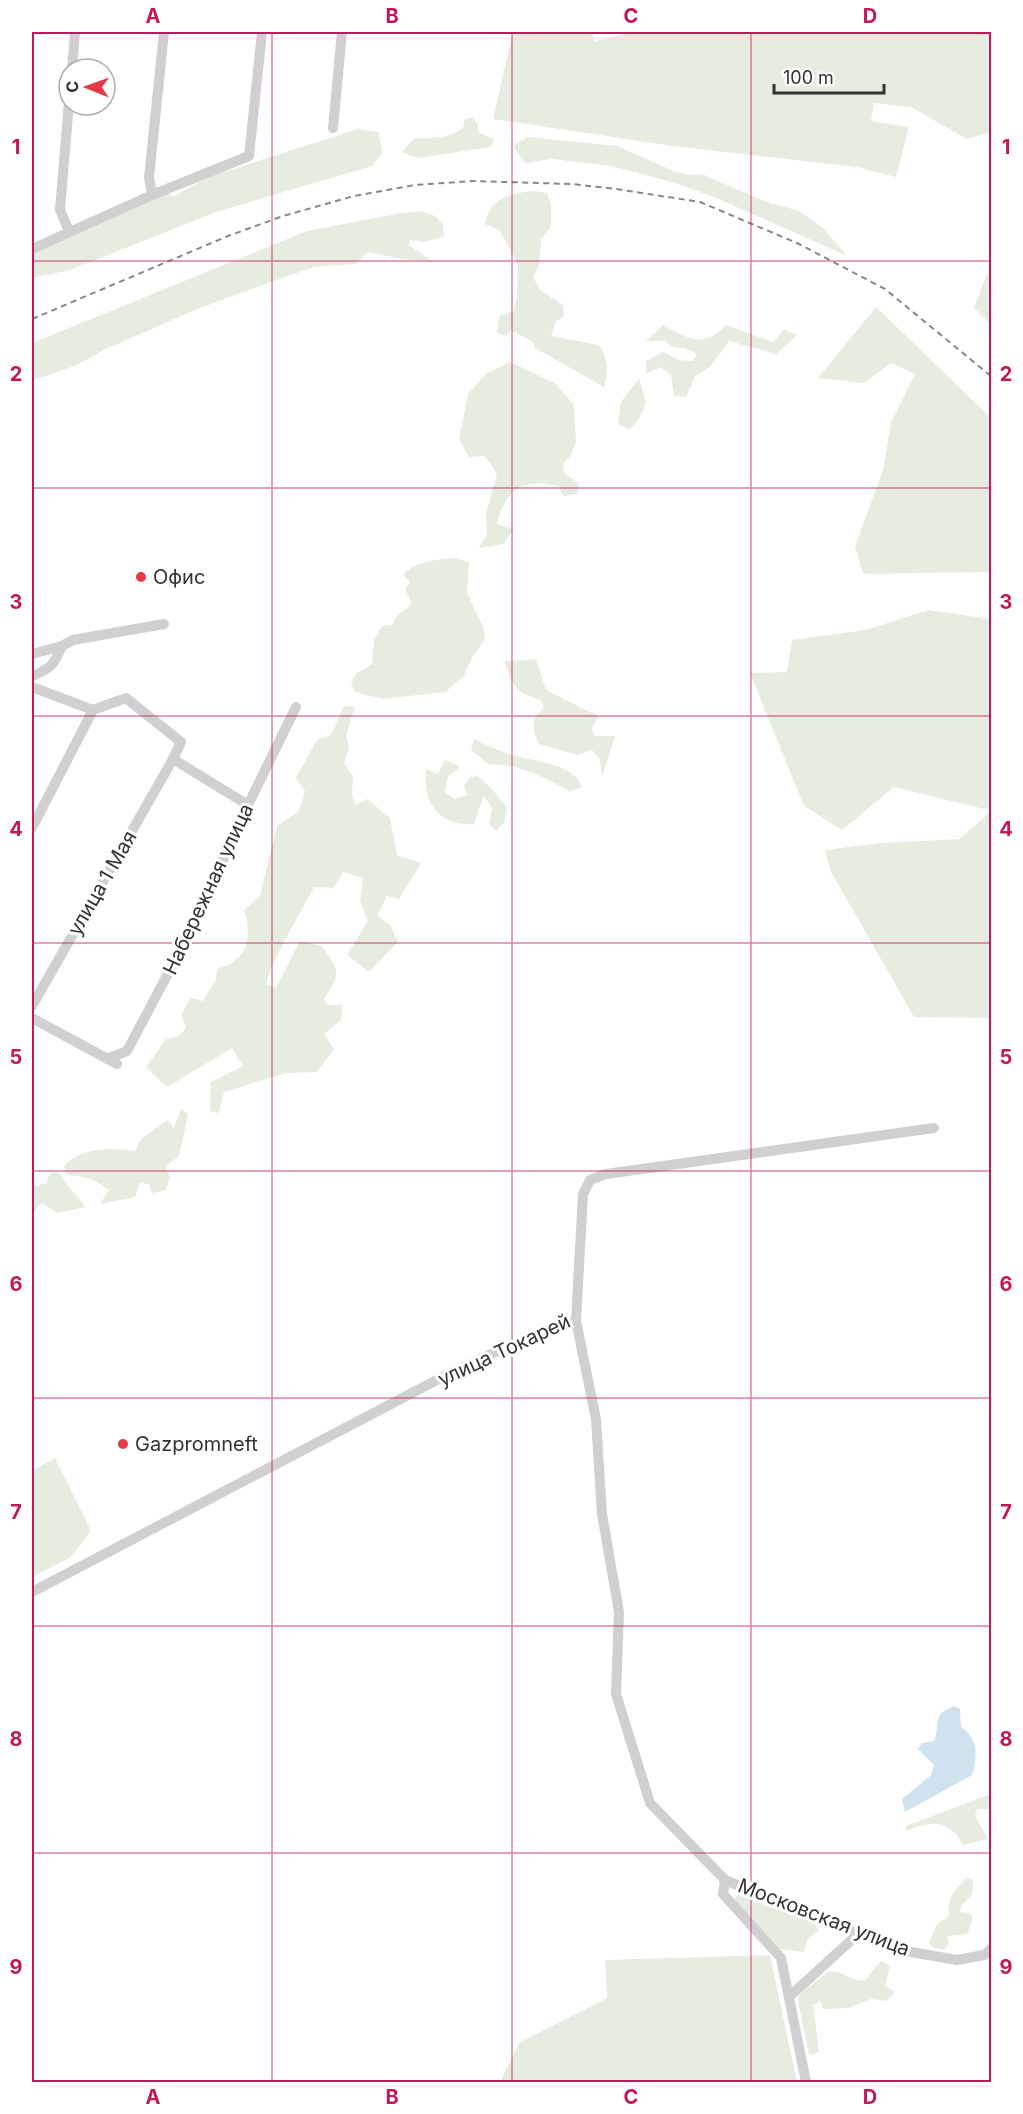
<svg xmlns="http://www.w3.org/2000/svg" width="1023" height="2114" font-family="Inter,sans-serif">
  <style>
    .green { fill: #e6ecdf }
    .water { fill: #cfe2ee }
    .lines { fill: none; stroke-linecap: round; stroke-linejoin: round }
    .minor { stroke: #d0d0d0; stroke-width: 10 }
    .rail { stroke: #888; stroke-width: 2; stroke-dasharray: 6 4.5; stroke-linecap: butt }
    .grid { fill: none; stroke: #c2185b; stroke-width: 1.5; stroke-opacity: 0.55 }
    .poi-dot { fill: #e63946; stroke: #fff; stroke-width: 2 }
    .labels { text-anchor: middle; stroke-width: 6; stroke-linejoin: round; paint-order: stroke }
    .poi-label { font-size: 20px; fill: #333; stroke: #fff; text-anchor: start }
    .street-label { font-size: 20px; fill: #333; stroke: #fff }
    .neatline { fill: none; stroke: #c2185b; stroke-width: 2 }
    .grid-label { font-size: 20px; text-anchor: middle; font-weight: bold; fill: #c2185b }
  </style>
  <rect width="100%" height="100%" fill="#fff"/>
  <g class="green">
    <polygon points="513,32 592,32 594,42 632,32 991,32 991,132 967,139 911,107 874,103 871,121 909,127 896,177 857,167 673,146 493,119"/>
    <path d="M 472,118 L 478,124 L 478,132 L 494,139 L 491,147 L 418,158 L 402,152 L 414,138 C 432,138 448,139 463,128 L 465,119 Z"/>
    <polygon points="358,129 379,132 382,153 372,166 216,212 70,270 32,278 32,253 166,193 174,196 208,177"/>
    <polygon points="528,137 617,146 676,172 691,175 702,174 764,201 799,211 823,228 847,256 716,198 679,184 611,166 552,159 525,163 513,146"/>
    <path d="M 533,191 L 547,193 L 551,205 L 551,227 L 541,239 L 539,266 L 533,277 L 540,290 L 563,305 L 564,317 L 556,321 L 551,336 L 599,345 C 609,360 608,371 604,387 L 535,348 L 533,342 L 511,330 L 506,336 L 497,333 L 499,316 L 514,311 L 517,295 L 518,264 L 500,231 L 485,224 C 489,199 510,193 533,191 Z"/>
    <polygon points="421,211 435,216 443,224 444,237 423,242 410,240 409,245 432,261 402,259 368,252 355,264 314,267 265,284 195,310 104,350 77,365 32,381 32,343 307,231 396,214"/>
    <polygon points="991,272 991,325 974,308 986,276"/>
    <polygon points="876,307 991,418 991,572 863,574 855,547 883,470 891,423 915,374 891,363 864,383 818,378"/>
    <path d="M 663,325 C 690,339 702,349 726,325 L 773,342 L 784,329 L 797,335 L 776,354 L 729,341 L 710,367 L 695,376 L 686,397 L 674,396 L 671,375 L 661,367 L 646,374 L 646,361 L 663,352 L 679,360 L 693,361 L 697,354 L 683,348 L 673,347 L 665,341 L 646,341 Z"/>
    <path d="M 510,362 L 555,383 L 574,405 L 576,443 L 571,455 L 564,462 L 563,472 L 579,484 L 577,494 L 564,496 L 558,486 C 523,478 505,489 497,524 L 514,529 L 503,544 L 479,548 L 487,534 L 486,513 L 497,474 L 485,456 L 469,457 L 459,439 L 468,394 L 486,374 Z"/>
    <polygon points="639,378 646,403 639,418 630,429 618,424 621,402"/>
    <path d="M 454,558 L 469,562 L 467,593 L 483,626 L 485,639 L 473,656 L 463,677 L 445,692 L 383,699 L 355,692 L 351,683 L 357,673 L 372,664 L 374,640 L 382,626 L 392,625 L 397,616 L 412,604 L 405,589 L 410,582 L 403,575 C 414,561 437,560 454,558 Z"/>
    <polygon points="928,610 991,619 991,808 984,809 894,787 842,830 804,806 750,673 787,672 792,640 866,630"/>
    <path d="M 536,659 L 546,690 L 598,716 L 592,728 L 594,736 L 615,736 L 602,777 L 600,760 L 592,750 L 577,755 L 539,744 C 532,727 529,721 544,708 L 541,700 C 514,692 514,686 504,661 Z"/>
    <path d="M 344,706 L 355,706 L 346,736 L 349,747 L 344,764 L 353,776 L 352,794 L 355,805 L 367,799 L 390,818 L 397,855 L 421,863 L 399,899 L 387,896 L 377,916 L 390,925 L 398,942 L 369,972 L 347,955 L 368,921 L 360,901 L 363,878 L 343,872 L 334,888 L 314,887 C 298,919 276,950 266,984 L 276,988 L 300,941 L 322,946 C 340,971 341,973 324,999 L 328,1005 L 343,1005 L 341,1020 L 324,1034 L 334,1049 L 317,1072 L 286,1073 L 224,1092 L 219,1113 L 210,1111 L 211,1082 L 243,1066 L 232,1048 L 167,1087 L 146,1067 L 166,1039 L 179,1036 L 186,1028 L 181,1014 L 191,998 L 203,1001 L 216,980 L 217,969 C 247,960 253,939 244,910 L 260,896 L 277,826 L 299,811 L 305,791 L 296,778 L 317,740 L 331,735 Z"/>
    <path d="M 474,739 C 486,745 497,750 509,754 C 529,761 576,763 582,788 L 570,791 L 533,773 L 512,766 L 488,764 L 471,750 Z"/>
    <path d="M 445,760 L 460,767 L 448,776 L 445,792 L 455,799 L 467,795 L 464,786 L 470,777 L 478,776 L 492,789 L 507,808 L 505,821 L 497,831 L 489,825 L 492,808 L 484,796 L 474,824 C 439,826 422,803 426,769 L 438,774 Z"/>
    <polygon points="991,811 991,1018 914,1017 830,870 825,850 881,843 960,839"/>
    <path d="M 181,1109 L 188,1114 L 179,1156 L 166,1166 L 170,1177 L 166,1190 L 152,1193 L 149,1184 L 140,1183 L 135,1197 L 100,1204 L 109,1190 C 95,1179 85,1176 67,1175 L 64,1166 C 80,1147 113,1147 135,1151 L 141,1139 L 167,1120 L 174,1128 Z"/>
    <path d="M 54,1172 L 62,1175 C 67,1188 78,1195 86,1207 L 57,1213 L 42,1203 L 32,1214 L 32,1187 L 47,1183 L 48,1176 Z"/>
    <polygon points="55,1458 91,1531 71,1557 32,1577 32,1471"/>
    <path d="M 991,1794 L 991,1809 L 977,1809 L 975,1816 L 988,1839 L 963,1845 C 949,1819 932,1820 906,1831 L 906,1826 Z"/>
    <path d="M 966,1878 L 972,1879 C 975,1895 971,1896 961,1906 L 960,1912 L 970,1913 L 973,1919 L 967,1934 L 947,1936 L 949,1943 L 944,1950 L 932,1947 L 929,1942 L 937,1924 L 949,1916 C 947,1896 955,1892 966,1878 Z"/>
    <polygon points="737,1895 813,1922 819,1931 808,1938 804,1952 779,1949 734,1900"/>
    <polygon points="770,1955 797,2082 500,2082 519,2043 607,1998 605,1960"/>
    <path d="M 882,1961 L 890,1966 L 885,1986 L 895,1992 L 887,2001 L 871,1999 L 849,2008 L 823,2009 L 820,2001 L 813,2005 L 819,2052 L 809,2055 L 798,2001 L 800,1994 L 829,1971 C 845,1972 853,1982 866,1980 L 876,1966 Z"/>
  </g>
  <path class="water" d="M 954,1706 L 960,1709 L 961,1727 C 978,1738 978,1756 972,1775 L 905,1812 L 902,1799 L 931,1775 L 934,1765 L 918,1749 L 922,1743 L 934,1741 C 941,1724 930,1715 954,1706 Z"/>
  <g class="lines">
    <g class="minor">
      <polyline points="72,69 75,32"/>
      <polyline points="69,102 60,210 69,231"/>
      <polyline points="333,128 342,32"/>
      <polyline points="152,195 149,178 164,32"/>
      <polyline points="32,249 152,195 249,156 262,32"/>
      <polyline points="32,654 62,646"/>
      <path d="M 32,676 C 50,669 54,665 62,646 L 73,640 L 164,624"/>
      <polyline points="32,687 93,710 126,698 181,742 173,759 248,805"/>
      <polyline points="32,828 93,710"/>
      <polyline points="32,1006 173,759"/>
      <polyline points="32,1018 117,1064"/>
      <polyline points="107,1059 127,1051 191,930 248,805 296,707"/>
      <polyline points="576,1321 596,1419 602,1514 619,1612 616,1694 650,1803 725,1880 858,1934 905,1951 957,1960 984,1955 992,1948"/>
      <polyline points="32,1592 454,1371 529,1337 576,1321 583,1194 590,1180 606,1174 934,1128"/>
      <polyline points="725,1880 723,1894 781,1958 806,2082"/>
      <polyline points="789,1997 858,1934"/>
    </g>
    <polyline class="rail" points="32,319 228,236 283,216 354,196 415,185 472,181 572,184 616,189 700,202 797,243 885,289 992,377"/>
  </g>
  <path class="grid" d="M 272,32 L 272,2082M 512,32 L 512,2082M 751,32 L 751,2082M 32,261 L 992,261M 32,488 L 992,488M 32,716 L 992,716M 32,943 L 992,943M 32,1171 L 992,1171M 32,1398 L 992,1398M 32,1626 L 992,1626M 32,1853 L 992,1853"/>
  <g class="poi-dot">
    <circle cx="141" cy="577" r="6"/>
    <circle cx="123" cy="1444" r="6"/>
  </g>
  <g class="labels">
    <g class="poi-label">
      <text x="153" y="584">Офис</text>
      <text x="135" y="1451">Gazpromneft</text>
    </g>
    <g class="street-label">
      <text transform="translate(102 883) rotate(-60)" y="7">улица 1 Мая</text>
      <text transform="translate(208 889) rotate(-65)" y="7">Набережная улица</text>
      <text transform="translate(504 1350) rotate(-25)" y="7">улица Токарей</text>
      <text transform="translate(824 1917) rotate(21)" y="7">Московская улица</text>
    </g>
  </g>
  <rect width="1023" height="2114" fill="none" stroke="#ffffff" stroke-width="66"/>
  <g transform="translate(87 87) rotate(271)"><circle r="28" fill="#ffffff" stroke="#adadad" stroke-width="1.5"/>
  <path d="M0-4.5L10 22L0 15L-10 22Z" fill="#e63946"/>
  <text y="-9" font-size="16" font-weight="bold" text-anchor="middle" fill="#333333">С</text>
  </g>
  <path d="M774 84v9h110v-9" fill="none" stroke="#333333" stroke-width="3"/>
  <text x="783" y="84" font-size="18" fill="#333333" stroke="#ffffff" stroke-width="4.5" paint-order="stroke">100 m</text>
  <rect x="33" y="33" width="957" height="2048" class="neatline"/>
  <g class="grid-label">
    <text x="153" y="23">A</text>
    <text x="392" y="23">B</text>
    <text x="631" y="23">C</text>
    <text x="870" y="23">D</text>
    <text x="16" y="154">1</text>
    <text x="1006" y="154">1</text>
    <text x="16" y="381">2</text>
    <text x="1006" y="381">2</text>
    <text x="16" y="609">3</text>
    <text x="1006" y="609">3</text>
    <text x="16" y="836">4</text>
    <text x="1006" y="836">4</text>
    <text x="16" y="1064">5</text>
    <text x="1006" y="1064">5</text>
    <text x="16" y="1291">6</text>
    <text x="1006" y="1291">6</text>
    <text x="16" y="1519">7</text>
    <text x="1006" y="1519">7</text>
    <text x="16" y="1746">8</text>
    <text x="1006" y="1746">8</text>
    <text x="16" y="1974">9</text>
    <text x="1006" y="1974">9</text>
    <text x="153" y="2104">A</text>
    <text x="392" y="2104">B</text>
    <text x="631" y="2104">C</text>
    <text x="870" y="2104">D</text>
  </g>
</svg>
